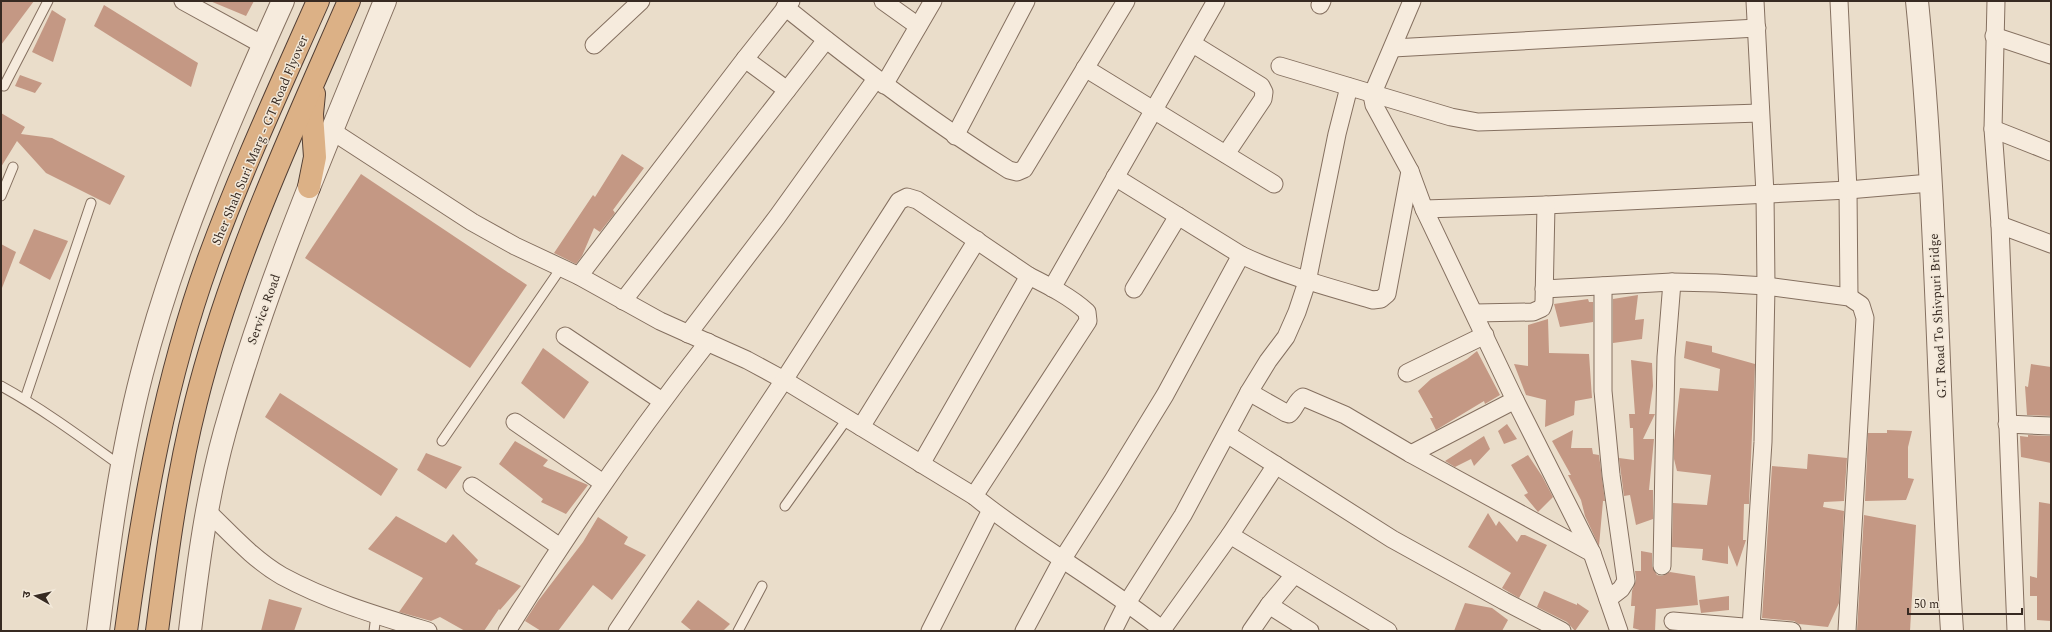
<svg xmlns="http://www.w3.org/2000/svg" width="2052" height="632" font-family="Spectral,'Noto Sans Devanagari',serif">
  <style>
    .building { fill: #c49884 }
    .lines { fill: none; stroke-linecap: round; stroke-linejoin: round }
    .service-casing { stroke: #857060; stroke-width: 11 }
    .minor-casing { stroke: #857060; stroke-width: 19 }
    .tertiary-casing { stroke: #857060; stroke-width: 24 }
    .trunk-casing { stroke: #533f34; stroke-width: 24 }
    .service { stroke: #f6ebdd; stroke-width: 9 }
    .minor { stroke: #f6ebdd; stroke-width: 17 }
    .tertiary { stroke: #f6ebdd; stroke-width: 22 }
    .trunk { stroke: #dcb186; stroke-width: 22 }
    .labels { text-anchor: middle; stroke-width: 3; stroke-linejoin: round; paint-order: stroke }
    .street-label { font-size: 13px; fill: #372a22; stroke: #f2e8d9 }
  </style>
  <rect width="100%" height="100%" fill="#eaddca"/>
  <g class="building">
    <polygon points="1,1 34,1 1,45"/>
    <polygon points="210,1 254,1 246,16"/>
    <polygon points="104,5 198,63 191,87 94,26"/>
    <polygon points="52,10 66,19 53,62 32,52"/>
    <polygon points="20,75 42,83 35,93 15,86"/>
    <polygon points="1,113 25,127 21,134 52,138 125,176 110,205 46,173 17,141 1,167"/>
    <polygon points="622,154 644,168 613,210 615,213 600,232 594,228 582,256 576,264 554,253 593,195 595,197"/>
    <polygon points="361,174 527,285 470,368 305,258"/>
    <polygon points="34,229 68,241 50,280 19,263"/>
    <polygon points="1,244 16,252 2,288 1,288"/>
    <polygon points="1638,295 1635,320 1644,319 1642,339 1613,343 1613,299"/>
    <polygon points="1588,299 1589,302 1593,302 1593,322 1560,327 1554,304"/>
    <polygon points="1548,319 1549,353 1589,354 1592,398 1575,401 1574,415 1545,427 1546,400 1526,395 1514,364 1528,366 1528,325"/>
    <polygon points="1686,341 1712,346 1712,352 1755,364 1749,504 1744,504 1743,540 1746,540 1737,567 1728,545 1728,564 1702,560 1703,549 1672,547 1673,503 1707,505 1711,475 1677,471 1674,459 1674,440 1680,388 1718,391 1720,369 1684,358"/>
    <polygon points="543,348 589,382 564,419 521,383"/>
    <polygon points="1477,351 1500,395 1485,404 1484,401 1436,430 1430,418 1433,418 1418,391 1431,379 1467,359"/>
    <polygon points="1631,360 1652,363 1653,386 1649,414 1655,414 1643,439 1654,439 1649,490 1653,490 1653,519 1636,525 1630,495 1624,496 1619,458 1634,460 1633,428 1630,428 1629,414 1635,414"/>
    <polygon points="2031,364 2051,367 2051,416 2027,415 2025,386 2028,387"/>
    <polygon points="280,393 398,469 381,496 265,417"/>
    <polygon points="1507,424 1517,439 1504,444 1498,431"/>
    <polygon points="1573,430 1571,448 1592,448 1593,454 1599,455 1605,501 1603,501 1599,546 1585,516 1581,500 1568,475 1571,475 1552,441"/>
    <polygon points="1887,430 1912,431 1908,447 1908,478 1914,479 1906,500 1865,501 1868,433 1887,433"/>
    <polygon points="2028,435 2051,436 2051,463 2021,457 2020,436 2028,437"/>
    <polygon points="1484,436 1490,449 1474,466 1471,459 1455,467 1445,461"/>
    <polygon points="515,441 548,460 543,466 588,485 566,514 541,502 543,499 499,464"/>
    <polygon points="426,453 462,467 446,489 417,470"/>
    <polygon points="1808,454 1847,458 1844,501 1824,502 1823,507 1844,511 1839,603 1828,627 1799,624 1794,621 1762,618 1772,466 1807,469"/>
    <polygon points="1528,455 1542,476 1553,497 1538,512 1524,495 1528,493 1511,465"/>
    <polygon points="2039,502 2051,504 2051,621 2037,620 2037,596 2030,596 2030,576 2037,578"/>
    <polygon points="1488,513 1496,526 1499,521 1517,542 1521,535 1525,535 1547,545 1519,598 1502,588 1511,573 1468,547"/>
    <polygon points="1864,515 1916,525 1910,631 1857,631"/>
    <polygon points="396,516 446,543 453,534 478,560 475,564 521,586 500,610 499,609 484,631 465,631 440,617 431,621 399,612 423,578 368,549"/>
    <polygon points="598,517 628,537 624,544 646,555 612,600 593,585 558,631 541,631 525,621 538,601 583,542"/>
    <polygon points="1641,551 1652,553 1652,566 1657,575 1662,576 1670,572 1695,576 1698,605 1656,609 1655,631 1643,631 1633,628 1635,606 1631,606 1632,591 1636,580 1635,571 1641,571"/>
    <polygon points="1544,591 1577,605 1577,603 1589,611 1575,631 1567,622 1537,607"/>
    <polygon points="1729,596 1729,610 1701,613 1699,600"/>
    <polygon points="269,599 302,608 294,631 261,631"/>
    <polygon points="698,600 730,624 723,631 692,631 681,622"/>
    <polygon points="1465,603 1492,608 1508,620 1502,631 1454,631"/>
  </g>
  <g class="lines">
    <g class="service-casing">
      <g id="service">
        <polyline points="4,86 48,1"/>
        <polyline points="1,196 13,167"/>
        <path d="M 1,386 C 43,409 82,438 121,466"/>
        <polyline points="25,399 91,203"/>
        <polyline points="442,441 561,268"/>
        <polyline points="785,506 847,419"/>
        <polyline points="374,631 376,615"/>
        <polyline points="738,631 762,586"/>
      </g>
    </g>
    <g class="minor-casing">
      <g id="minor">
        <polyline points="183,1 263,45"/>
        <polyline points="883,1 918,26"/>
        <polyline points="1412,1 1372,95 1374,105 1410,171 1424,209 1515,400 1592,553 1619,631"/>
        <polyline points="1839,1 1848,190 1849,297"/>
        <polyline points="1996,1 1993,129 2000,225 2016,631"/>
        <polyline points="1320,5 1322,1"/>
        <path d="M 785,7 C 857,65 931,121 1009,170 L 1017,172 L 1024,169 L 1126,1"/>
        <polyline points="1994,36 2051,55"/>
        <polyline points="1193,44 1261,86 1264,92 1263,99 1226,154"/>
        <polyline points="594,45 641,1"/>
        <polyline points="1393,48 1757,28"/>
        <polyline points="745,59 787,90"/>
        <polyline points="1280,66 1451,117 1478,122 1760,113"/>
        <polyline points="1085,68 1274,184"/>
        <polyline points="884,85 933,1"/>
        <polyline points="1993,129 2051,152"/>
        <path d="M 332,131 L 472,222 L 515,246 L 579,276 L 660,321 L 747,360 L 784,380 L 974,496 C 1034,545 1103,582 1164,631"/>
        <polyline points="955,136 1026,1"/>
        <polyline points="1115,177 1241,255"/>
        <polyline points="1424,209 1546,205 1848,190 1930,183"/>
        <polyline points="2000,225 2051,244"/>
        <polyline points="579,276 745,59 791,1"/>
        <polyline points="1603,286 1603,391 1611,475 1626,581 1621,589 1608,599"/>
        <polyline points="1052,288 1216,1"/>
        <polyline points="1134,289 1178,216"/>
        <polyline points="1544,289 1672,282 1716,283 1766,286 1849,297 1861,305 1865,318 1847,631"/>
        <polyline points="623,301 826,40"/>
        <polyline points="1475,313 1533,312 1542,308 1544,302 1546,205"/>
        <polyline points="688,334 777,217 876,79"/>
        <polyline points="565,336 662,401"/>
        <polyline points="1407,373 1485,335"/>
        <path d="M 1249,392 L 1286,413 L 1289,414 C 1295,409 1296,401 1303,397 L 1345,415 L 1411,454 L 1592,553"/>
        <polyline points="515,422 603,483"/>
        <polyline points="2007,424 2051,426"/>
        <polyline points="861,427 977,240"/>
        <polyline points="1227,434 1392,539 1504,601 1562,631"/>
        <polyline points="1411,454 1515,400"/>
        <path d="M 921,464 L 1029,276 C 1049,286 1071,297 1087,312 L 1088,321 L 974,496"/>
        <polyline points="472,486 560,547"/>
        <path d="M 208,512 C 231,534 254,560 282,576 C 328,601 379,616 428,631"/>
        <polyline points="1230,535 1276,465"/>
        <polyline points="1662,566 1666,357 1672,282"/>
        <polyline points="1269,605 1310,631"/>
        <polyline points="1673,621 1792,631"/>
        <polyline points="1751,628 1763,442 1766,286 1765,194 1755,1"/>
        <polyline points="1162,630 1230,535 1388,631"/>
        <path d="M 507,631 C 569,531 635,435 708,342"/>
        <polyline points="617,631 784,380 899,201 907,197 917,200 1029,276"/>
        <polyline points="930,631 991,510"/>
        <path d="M 1024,631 L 1062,560 L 1113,480 L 1165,395 L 1241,255 C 1283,275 1328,287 1373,300 L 1381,299 L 1387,294 L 1410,171"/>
        <polyline points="1113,631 1127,603 1183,515 1249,392 1268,361 1286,337 1297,312 1307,282 1337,134 1349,87"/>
        <polyline points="1251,631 1269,605 1294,575"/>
      </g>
    </g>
    <g class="tertiary-casing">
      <g id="tertiary">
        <path d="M 1917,1 C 1938,210 1938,421 1952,631"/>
        <path d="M 98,631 C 109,544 120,458 142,373 C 175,245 229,121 283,1"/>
        <path d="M 190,631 C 198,564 207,496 225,431 C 266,283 327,143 385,1"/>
      </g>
    </g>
    <g class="trunk-casing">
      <g id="trunk">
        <polyline points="309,187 315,157 312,114 314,94"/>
        <path d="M 126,631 C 143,505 165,381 208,261 C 240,173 280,87 318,1"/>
        <path d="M 157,631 C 167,554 177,477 196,402 C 231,262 292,132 349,1"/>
      </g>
    </g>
    <use href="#service" class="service"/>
    <use href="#minor" class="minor"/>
    <use href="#tertiary" class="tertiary"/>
    <use href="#trunk" class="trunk"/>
  </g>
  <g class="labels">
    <g class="street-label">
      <text transform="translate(259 140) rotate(-67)" y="5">Sher Shah Suri Marg - GT Road Flyover</text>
      <text transform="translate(263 309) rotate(-70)" y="5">Service Road</text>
      <text transform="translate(1937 316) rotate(-93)" y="5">G.T Road To Shivpuri Bridge</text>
    </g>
  </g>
  <rect width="2052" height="632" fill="none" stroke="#372a22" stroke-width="4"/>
  <g transform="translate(36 596) rotate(278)" stroke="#f2e8d9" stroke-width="3" paint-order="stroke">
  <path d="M0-3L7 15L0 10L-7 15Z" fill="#372a22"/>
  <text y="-6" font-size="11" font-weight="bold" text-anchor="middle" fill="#372a22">उ</text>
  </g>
  <path d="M1908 608v6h114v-6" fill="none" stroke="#372a22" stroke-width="2"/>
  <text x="1914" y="608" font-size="12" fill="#372a22" stroke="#f2e8d9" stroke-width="3" paint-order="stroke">50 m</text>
</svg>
